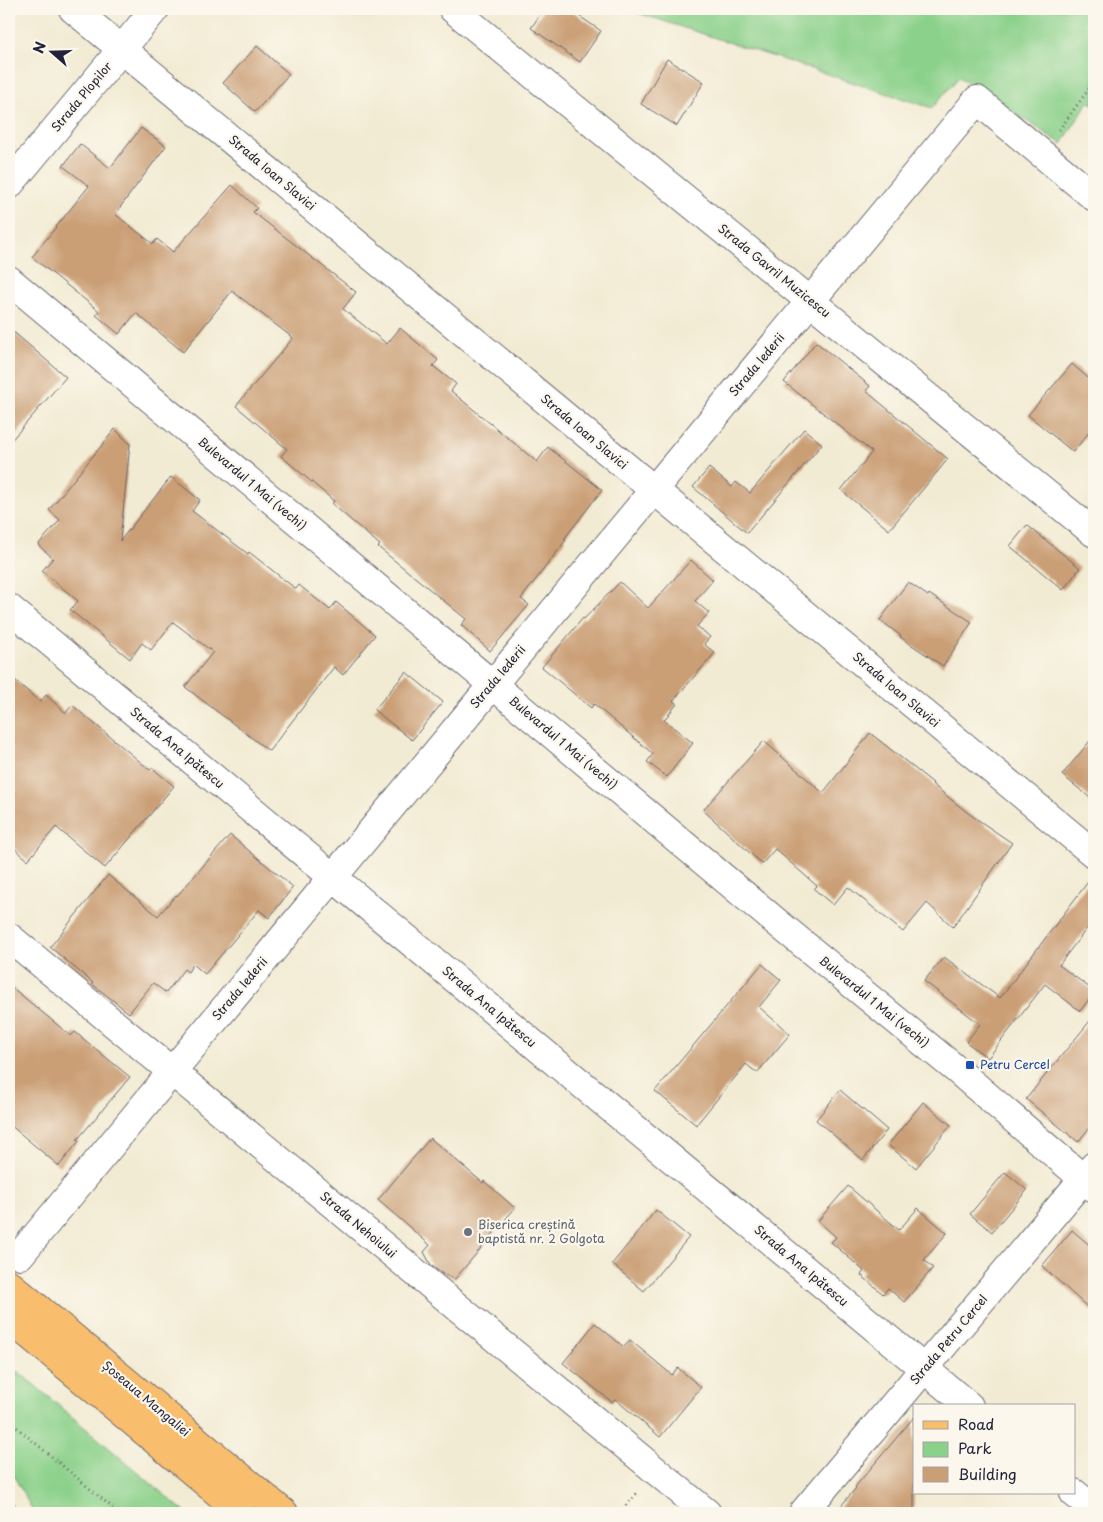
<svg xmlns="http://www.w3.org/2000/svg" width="1103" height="1522" font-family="'Playpen Sans',sans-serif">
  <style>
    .green { fill: #8cd18b; stroke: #577a63 }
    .building { fill: #ca9f76 }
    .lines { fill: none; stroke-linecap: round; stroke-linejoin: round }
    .minor-casing { stroke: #6b6870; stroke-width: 30 }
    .major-casing { stroke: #6b6870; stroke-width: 30 }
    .path { stroke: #6b6870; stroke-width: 3; stroke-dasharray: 1 4; stroke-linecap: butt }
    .minor { stroke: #fff; stroke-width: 28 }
    .major { stroke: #f9be6d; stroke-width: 28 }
    .transit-dot { fill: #1a4fb4; stroke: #fbf7ec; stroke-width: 2 }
    .worship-dot { fill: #6b7280; stroke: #fbf7ec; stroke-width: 2 }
    .labels { text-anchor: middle; stroke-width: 4.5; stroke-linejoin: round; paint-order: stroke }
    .street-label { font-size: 12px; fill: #22223b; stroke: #fbf7ec }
    .transit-label { font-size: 12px; fill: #164399; stroke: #fbf7ec; text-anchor: start }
    .worship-label { font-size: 12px; fill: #5b616d; stroke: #fbf7ec; text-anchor: start }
  </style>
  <rect width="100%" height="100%" fill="#fbf7ec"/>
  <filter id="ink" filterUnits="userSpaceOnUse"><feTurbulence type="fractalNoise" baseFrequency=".02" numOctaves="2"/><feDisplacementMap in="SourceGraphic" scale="10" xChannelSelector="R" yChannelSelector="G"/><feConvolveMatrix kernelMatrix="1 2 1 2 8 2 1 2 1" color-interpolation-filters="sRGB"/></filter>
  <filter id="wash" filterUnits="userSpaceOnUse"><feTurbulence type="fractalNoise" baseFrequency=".0096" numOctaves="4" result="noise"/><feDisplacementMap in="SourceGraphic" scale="20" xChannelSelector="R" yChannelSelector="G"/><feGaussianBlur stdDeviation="1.12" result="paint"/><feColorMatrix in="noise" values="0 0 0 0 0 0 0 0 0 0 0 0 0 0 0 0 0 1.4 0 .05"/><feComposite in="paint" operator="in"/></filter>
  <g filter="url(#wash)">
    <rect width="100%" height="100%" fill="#f2ebd3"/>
    <g class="green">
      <polygon points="626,9 1094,9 1094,104 1088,102 1062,144 959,77 932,108"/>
      <polygon points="9,1368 20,1373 186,1513 34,1513 9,1467"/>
    </g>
    <g id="blocks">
      <g class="building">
        <polygon points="544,9 569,9 601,31 580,62 531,28"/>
        <polygon points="257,46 289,74 255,112 223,83"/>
        <polygon points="667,59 704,82 677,126 641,104"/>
        <polygon points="141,128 166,146 115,214 153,244 157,239 173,252 232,185 257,208 253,212 356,292 343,309 387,344 400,328 438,360 433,366 456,384 451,391 537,462 548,447 602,490 564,539 566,540 521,599 529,605 490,651 461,625 466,619 378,547 380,545 332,504 334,501 281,456 287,449 236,406 293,338 232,291 183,352 136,313 119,334 96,315 99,311 32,257 89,186 63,166 80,144 110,168"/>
        <polygon points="9,328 66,377 9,443"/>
        <polygon points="816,342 870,386 866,391 948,459 889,530 841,490 872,452 784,382"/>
        <polygon points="1072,364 1094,383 1094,426 1073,452 1028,415"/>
        <polygon points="115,429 130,444 120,541 171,477 200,500 192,511 248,554 249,552 296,589 299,585 330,610 336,602 375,635 343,675 334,667 269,751 185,687 213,652 173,622 151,650 142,643 130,659 70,610 78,601 42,571 53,558 38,545 60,520 49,510"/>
        <polygon points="804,429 822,444 747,533 693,487 709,468 732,487 736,482 750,493"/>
        <polygon points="1027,525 1080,568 1063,590 1010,546"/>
        <polygon points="691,560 713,580 695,601 709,613 697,626 710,637 704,644 715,653 673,701 677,704 664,720 693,743 667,777 647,762 653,754 594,704 591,708 542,667 583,618 584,619 620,582 648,608"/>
        <polygon points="908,582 928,596 929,594 972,622 943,666 900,637 901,636 880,620"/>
        <polygon points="406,672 443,702 412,740 374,710"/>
        <polygon points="9,675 40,702 46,695 66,713 72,705 150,770 152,768 174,786 105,868 56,827 28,860 9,844"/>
        <polygon points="870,733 933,783 932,784 968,813 1012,843 953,927 927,903 903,932 848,887 833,905 814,889 817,886 775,849 762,864 703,810 764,741 823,793"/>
        <polygon points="1094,736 1094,801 1062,775"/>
        <polygon points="230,835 293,887 269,918 259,910 205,974 193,964 188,972 184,969 166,993 153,983 129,1013 92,984 93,983 50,947 108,875 158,916 176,895 177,896"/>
        <polygon points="1094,874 1094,919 1059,965 1094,991 1094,993 1080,1011 1045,984 988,1058 966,1042 980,1024 924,981 944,957 1000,998"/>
        <polygon points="762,964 781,980 759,1007 790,1034 757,1073 746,1064 696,1125 655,1091"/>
        <polygon points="9,985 71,1036 75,1032 130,1077 77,1140 79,1141 59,1166 9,1124"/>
        <polygon points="1094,1016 1094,1122 1078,1142 1026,1099"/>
        <polygon points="840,1090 887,1130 863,1160 816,1120"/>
        <polygon points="923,1102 951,1125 916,1168 888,1145"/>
        <polygon points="430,1138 483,1183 484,1181 515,1208 455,1279 441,1273 431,1265 424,1252 430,1245 378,1200"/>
        <polygon points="1005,1172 1027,1190 992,1232 970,1214"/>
        <polygon points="848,1186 899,1230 918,1208 947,1233 924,1260 933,1268 904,1302 888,1288 883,1294 861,1275 864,1271 831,1242 836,1237 818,1221"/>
        <polygon points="656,1210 689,1237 644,1291 612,1264"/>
        <polygon points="1072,1230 1094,1249 1094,1313 1042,1266"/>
        <polygon points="595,1323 624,1347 630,1340 672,1375 678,1368 701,1387 660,1437 615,1399 612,1402 563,1363"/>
        <polygon points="914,1417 914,1513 835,1513 856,1488 855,1487"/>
      </g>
    </g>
  </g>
  <g filter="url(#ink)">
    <use href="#blocks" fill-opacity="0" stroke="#6b6870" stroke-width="1"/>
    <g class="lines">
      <g class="minor-casing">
        <g id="minor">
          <polyline points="73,9 1094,854"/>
          <polyline points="453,9 1094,533"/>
          <polyline points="9,185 155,9"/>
          <polyline points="9,280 780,925 957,1070 1094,1188"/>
          <polyline points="9,608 969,1406"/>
          <polyline points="9,937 707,1513"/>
          <polyline points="20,1255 977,100 1094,197"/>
          <polyline points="1074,1493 1094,1509"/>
          <polyline points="803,1513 1094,1166"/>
        </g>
      </g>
      <g class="major-casing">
        <g id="major">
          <polyline points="9,1284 284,1513"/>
          <polyline points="9,1318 242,1513"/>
        </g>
      </g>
      <g class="path">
        <polyline points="1059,130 1094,82"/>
        <polyline points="9,1421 119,1513"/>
        <polyline points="9,1495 19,1513"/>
        <polyline points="619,1513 637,1493"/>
      </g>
      <use href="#minor" class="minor"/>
      <use href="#major" class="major"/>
    </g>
  </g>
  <rect class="transit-dot" x="965" y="1060" width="10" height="10" rx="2.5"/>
  <circle class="worship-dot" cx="468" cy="1232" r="5"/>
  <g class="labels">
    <g class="street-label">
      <text transform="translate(82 97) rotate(-50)" y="4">Strada Plopilor</text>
      <text transform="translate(272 173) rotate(40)" y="4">Strada Ioan Slavici</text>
      <text transform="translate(774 271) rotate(39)" y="4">Strada Gavril Muzicescu</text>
      <text transform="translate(757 365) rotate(-50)" y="4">Strada Iederii</text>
      <text transform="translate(584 432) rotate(40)" y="4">Strada Ioan Slavici</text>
      <text transform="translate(252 484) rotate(40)" y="4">Bulevardul 1 Mai (vechi)</text>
      <text transform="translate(498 677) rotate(-50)" y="4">Strada Iederii</text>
      <text transform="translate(896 690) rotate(40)" y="4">Strada Ioan Slavici</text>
      <text transform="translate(563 743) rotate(40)" y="4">Bulevardul 1 Mai (vechi)</text>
      <text transform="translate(177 748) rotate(40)" y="4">Strada Ana Ipătescu</text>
      <text transform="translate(240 989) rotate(-50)" y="4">Strada Iederii</text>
      <text transform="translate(874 1002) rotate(39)" y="4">Bulevardul 1 Mai (vechi)</text>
      <text transform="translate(489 1007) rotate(40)" y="4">Strada Ana Ipătescu</text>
      <text transform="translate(358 1225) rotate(40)" y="4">Strada Nehoiului</text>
      <text transform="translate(801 1266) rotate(40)" y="4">Strada Ana Ipătescu</text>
      <text transform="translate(949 1340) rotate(-50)" y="4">Strada Petru Cercel</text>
      <text transform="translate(146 1399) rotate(40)" y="4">Șoseaua Mangaliei</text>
    </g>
    <g class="transit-label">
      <text x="980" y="1069">Petru Cercel</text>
    </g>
    <g class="worship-label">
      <text x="478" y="1229">Biserica creștină<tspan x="478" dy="14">baptistă nr. 2 Golgota</tspan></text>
    </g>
  </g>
  <rect width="1103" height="1522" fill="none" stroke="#fbf7ec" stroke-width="30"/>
  <rect x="913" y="1404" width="162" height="90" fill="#fbf7ec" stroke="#a4a2a5"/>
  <rect x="923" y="1421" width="25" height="8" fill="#f9be6d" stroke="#a4a2a5"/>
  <text x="958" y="1430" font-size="15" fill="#22223b">Road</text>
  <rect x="923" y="1442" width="25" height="15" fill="#8cd18b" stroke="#a4a2a5"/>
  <text x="958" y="1454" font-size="15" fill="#22223b">Park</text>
  <rect x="923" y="1467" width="25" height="15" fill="#ca9f76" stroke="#a4a2a5"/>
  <text x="958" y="1480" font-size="15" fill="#22223b">Building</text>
  <g transform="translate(52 52) rotate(290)" stroke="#fbf7ec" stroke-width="4" paint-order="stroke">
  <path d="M0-4L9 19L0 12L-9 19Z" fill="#22223b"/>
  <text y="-8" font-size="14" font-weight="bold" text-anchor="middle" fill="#22223b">N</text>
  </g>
</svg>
